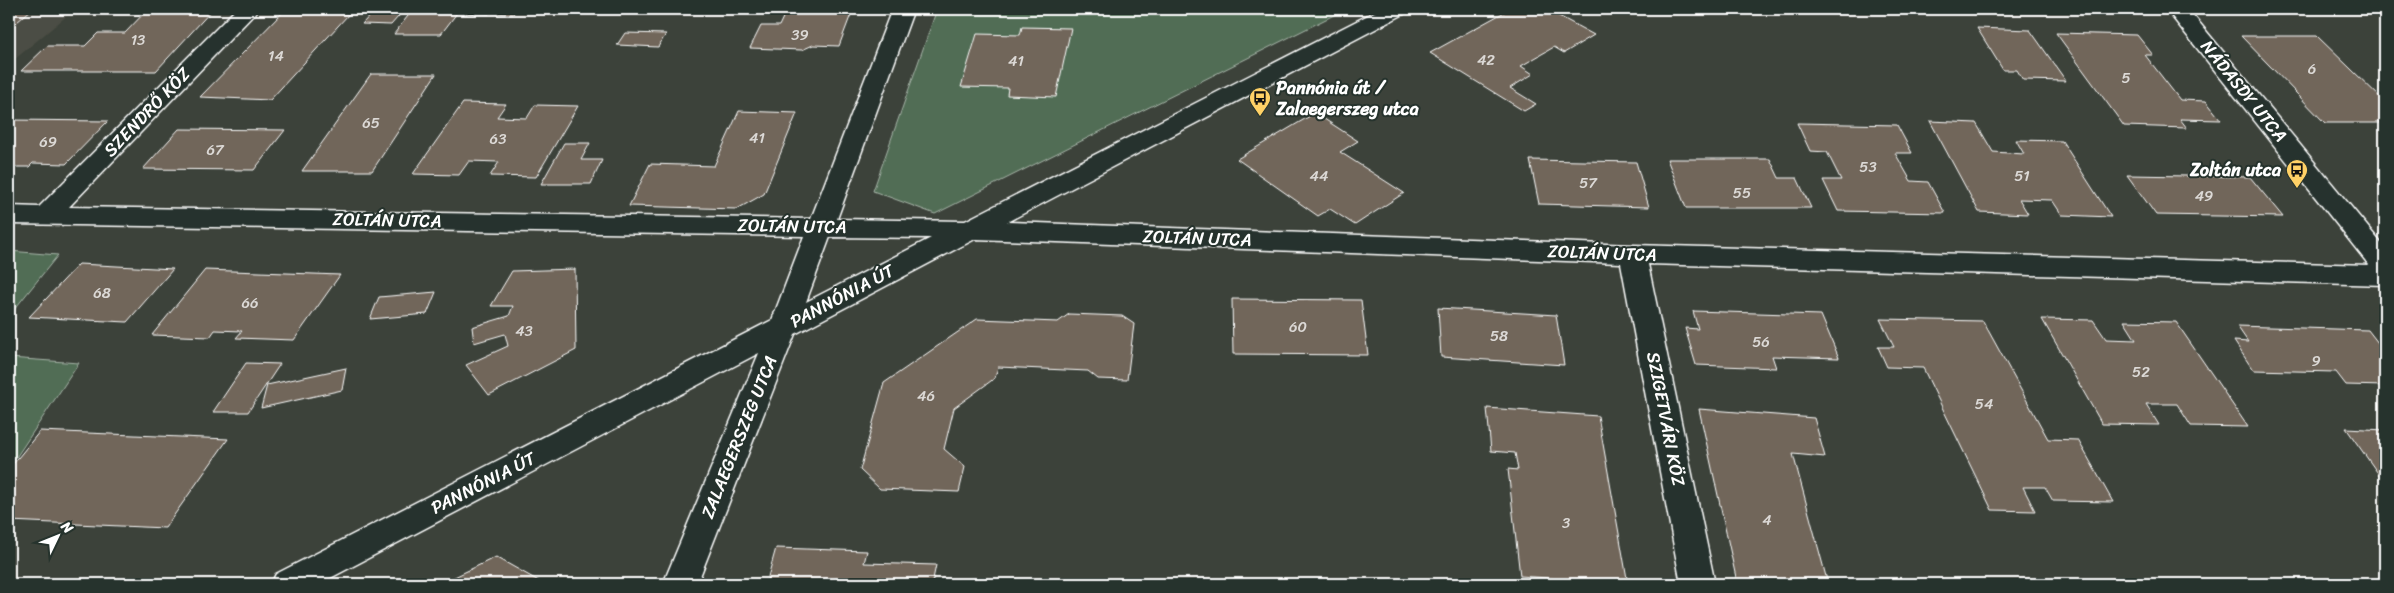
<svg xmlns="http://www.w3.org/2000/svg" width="2394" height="593" font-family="Sriracha,sans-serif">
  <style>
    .built { fill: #4c4d44 }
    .green { fill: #516d55; stroke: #a8b6aa }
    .building { fill: #71665a; stroke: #fff }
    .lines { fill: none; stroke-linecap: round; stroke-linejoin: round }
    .minor-casing { stroke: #fff; stroke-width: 3 }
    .minor { fill: #26332d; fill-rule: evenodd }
    .labels { text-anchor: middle; stroke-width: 4; stroke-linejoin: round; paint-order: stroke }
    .number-label { font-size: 15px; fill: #dcd9d6 }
    .poi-label { font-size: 18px; font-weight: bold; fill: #fff; stroke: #26332d; text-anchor: start }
    .street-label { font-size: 18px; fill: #fff; stroke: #26332d }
  </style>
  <rect width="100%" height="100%" fill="#3c423a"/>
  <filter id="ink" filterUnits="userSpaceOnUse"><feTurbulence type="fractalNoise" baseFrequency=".02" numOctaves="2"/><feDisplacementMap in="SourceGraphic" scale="10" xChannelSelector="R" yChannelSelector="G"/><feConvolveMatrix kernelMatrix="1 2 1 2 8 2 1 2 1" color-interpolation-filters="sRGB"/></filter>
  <g filter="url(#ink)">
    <polygon class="built" points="9,9 75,9 9,64"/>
    <g class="green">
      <polygon points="937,9 1346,9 935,214 873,191"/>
      <polygon points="9,251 58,255 9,316"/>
      <polygon points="9,358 79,363 9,468"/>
    </g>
    <g class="building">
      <polygon points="9,9 32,9 9,29"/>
      <polygon points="148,9 213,9 156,71 21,71 47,46 85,46 98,33 125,33"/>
      <polygon points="376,9 405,9 391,25 362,24"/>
      <polygon points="434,9 461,9 457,13 431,12"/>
      <polygon points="461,9 493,9 489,14 457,13"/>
      <polygon points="496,9 517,9 513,14 492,13"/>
      <polygon points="787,9 853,9 839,46 813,45 802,50 750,48 761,26 779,26"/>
      <polygon points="1204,9 1251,9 1251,13"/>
      <polygon points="1510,9 1546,9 1594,35 1564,53 1554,47 1521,66 1533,74 1510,88 1536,104 1524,111 1430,53"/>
      <polygon points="284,11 349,14 270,100 200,97"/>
      <polygon points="411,12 431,12 457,13 441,34 394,34"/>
      <polygon points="1022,27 1071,28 1056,97 1007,95 1008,88 961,87 977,34 1020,35"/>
      <polygon points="1977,28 2030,30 2066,81 2023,80 2017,70 2003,70"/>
      <polygon points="625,33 666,34 658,47 617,45"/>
      <polygon points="2056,33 2137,35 2153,55 2145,55 2180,100 2206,101 2221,120 2180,119 2187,128 2124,126"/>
      <polygon points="2241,36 2317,36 2385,102 2385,123 2325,123"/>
      <polygon points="371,74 436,74 372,171 302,171"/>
      <polygon points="463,103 506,104 497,117 527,118 535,105 578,106 536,177 490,176 499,162 469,161 459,175 413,174"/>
      <polygon points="739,111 797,113 764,194 737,209 629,206 650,164 714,166"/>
      <polygon points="1315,113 1358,141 1340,152 1404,193 1355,225 1330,209 1318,216 1237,159"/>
      <polygon points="9,120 108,121 66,164 33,163 29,167 9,167"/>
      <polygon points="1930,121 1976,123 1993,152 2024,154 2016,140 2062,141 2111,217 2062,215 2052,200 2019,199 2028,214 1979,212"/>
      <polygon points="1797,123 1897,125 1912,153 1895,153 1911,181 1928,182 1945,213 1838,211 1823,180 1841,180 1827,152 1810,151"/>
      <polygon points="179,129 285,130 254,170 143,169"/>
      <polygon points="564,143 590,143 581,160 602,160 591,184 541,184"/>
      <polygon points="1667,159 1770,159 1779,178 1797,178 1811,208 1686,208"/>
      <polygon points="1530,160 1636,162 1649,207 1539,204"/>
      <polygon points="2127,175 2250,177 2283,217 2156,215"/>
      <polygon points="79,264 173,269 127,322 29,317"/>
      <polygon points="575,269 576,350 489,395 466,365 508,346 505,334 474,343 472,327 509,316 513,306 491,306 512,271"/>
      <polygon points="205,270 340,275 294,340 236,338 242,331 215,330 210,337 152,335"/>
      <polygon points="436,292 427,314 370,319 379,297"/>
      <polygon points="1232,299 1361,300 1368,355 1233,354"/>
      <polygon points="1438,308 1556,315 1564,365 1441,357"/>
      <polygon points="1693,311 1821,315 1839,358 1772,356 1776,368 1696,365 1685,328 1698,329"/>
      <polygon points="1069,314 1122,316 1134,324 1127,380 1098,379 1088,371 998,367 995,378 954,408 944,449 965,467 959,492 880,489 860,470 884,383 977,319 1058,322"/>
      <polygon points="1880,319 1983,321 2048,439 2078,440 2113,502 2053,501 2045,487 2023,487 2035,511 1992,510 1923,368 1887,367 1878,347 1894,347"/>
      <polygon points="2042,319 2093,320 2106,339 2136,340 2124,321 2176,322 2248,427 2191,426 2177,404 2146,404 2159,425 2102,424"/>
      <polygon points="2237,326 2368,330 2385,352 2385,386 2346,385 2336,372 2253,370 2234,341 2248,342"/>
      <polygon points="246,363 280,364 248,412 213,412"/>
      <polygon points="346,368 342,390 261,408 267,385"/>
      <polygon points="1487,408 1598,416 1628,584 1520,576 1508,469 1518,470 1515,453 1491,451"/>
      <polygon points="1699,409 1814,418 1825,457 1793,454 1828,584 1737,582"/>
      <polygon points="2346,428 2385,430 2385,479 2382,479"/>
      <polygon points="40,431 228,439 165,528 9,521 9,469"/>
      <polygon points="776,548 867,551 864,563 936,565 932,584 766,584"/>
      <polygon points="496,557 544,584 440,584"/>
    </g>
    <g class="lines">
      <g class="minor-casing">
        <path id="minor" d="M 236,9 L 259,9 L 69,207 L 811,219 L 892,9 L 914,9 L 837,219 L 965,221 L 1380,9 L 1407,9 L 1404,14 L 1007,222 L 1633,245 L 2369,265 L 2166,9 L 2188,9 L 2385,248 L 2385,285 L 1648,264 L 1715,584 L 1681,584 L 1621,263 L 975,239 L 795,334 L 697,584 L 663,584 L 759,353 L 319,584 L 271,584 L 276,574 L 772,320 L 804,236 L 9,224 L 9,206 L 39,207 ZM 830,237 L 931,238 L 806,302 Z"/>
      </g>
      <use href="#minor" class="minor"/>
    </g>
  </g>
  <defs>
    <g id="bus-pin" transform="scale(1.125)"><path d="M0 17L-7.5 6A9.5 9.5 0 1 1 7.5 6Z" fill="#ffd166" stroke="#26332d"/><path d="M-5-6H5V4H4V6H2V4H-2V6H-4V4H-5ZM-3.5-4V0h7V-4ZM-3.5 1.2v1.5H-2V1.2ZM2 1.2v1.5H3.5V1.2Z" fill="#111"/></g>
  </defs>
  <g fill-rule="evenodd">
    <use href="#bus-pin" x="1260" y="98"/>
    <use href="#bus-pin" x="2297" y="170"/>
  </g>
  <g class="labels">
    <g class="number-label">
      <text x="800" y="40">39</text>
      <text x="138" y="45">13</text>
      <text x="276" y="61">14</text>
      <text x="1486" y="65">42</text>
      <text x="1016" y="66">41</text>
      <text x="2312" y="74">6</text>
      <text x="2126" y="83">5</text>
      <text x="371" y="128">65</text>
      <text x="757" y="143">41</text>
      <text x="498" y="144">63</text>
      <text x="48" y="147">69</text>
      <text x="215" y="155">67</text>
      <text x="1868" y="172">53</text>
      <text x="1319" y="181">44</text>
      <text x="2022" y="181">51</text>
      <text x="1588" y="188">57</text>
      <text x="1742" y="198">55</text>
      <text x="2204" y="201">49</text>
      <text x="102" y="298">68</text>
      <text x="250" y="308">66</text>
      <text x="1298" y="332">60</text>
      <text x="524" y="336">43</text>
      <text x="1499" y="341">58</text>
      <text x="1761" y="347">56</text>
      <text x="2316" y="366">9</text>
      <text x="2141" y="377">52</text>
      <text x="926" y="401">46</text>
      <text x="1984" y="409">54</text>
      <text x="1767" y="525">4</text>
      <text x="1566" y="528">3</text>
    </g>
    <g class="poi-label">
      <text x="1276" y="94">Pannónia út /<tspan x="1276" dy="21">Zalaegerszeg utca</tspan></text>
      <text x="2281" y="176" text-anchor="end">Zoltán utca</text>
    </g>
    <g class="street-label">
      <text transform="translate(2244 91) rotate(51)" y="6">NÁDASDY UTCA</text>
      <text transform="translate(147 112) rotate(-46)" y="6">SZENDRŐ KÖZ</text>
      <text transform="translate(387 220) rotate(1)" y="6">ZOLTÁN UTCA</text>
      <text transform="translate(792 226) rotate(1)" y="6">ZOLTÁN UTCA</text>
      <text transform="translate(1197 238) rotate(2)" y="6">ZOLTÁN UTCA</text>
      <text transform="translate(1602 253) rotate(2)" y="6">ZOLTÁN UTCA</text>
      <text transform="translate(842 296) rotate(-28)" y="6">PANNÓNIA ÚT</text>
      <text transform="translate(1666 419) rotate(79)" y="6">SZIGETVÁRI KÖZ</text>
      <text transform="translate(739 437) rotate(-68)" y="6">ZALAEGERSZEG UTCA</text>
      <text transform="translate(483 483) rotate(-27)" y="6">PANNÓNIA ÚT</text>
    </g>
  </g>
  <rect width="2394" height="593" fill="none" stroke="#26332d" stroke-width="30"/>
  <rect x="15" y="15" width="2364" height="563" fill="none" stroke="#fff" stroke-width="2" filter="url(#ink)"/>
  <g transform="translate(58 536) rotate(47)" stroke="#26332d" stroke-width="4" paint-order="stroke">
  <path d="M0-4L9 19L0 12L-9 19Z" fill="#ffffff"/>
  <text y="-8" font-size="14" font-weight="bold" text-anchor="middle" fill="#ffffff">N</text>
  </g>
</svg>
